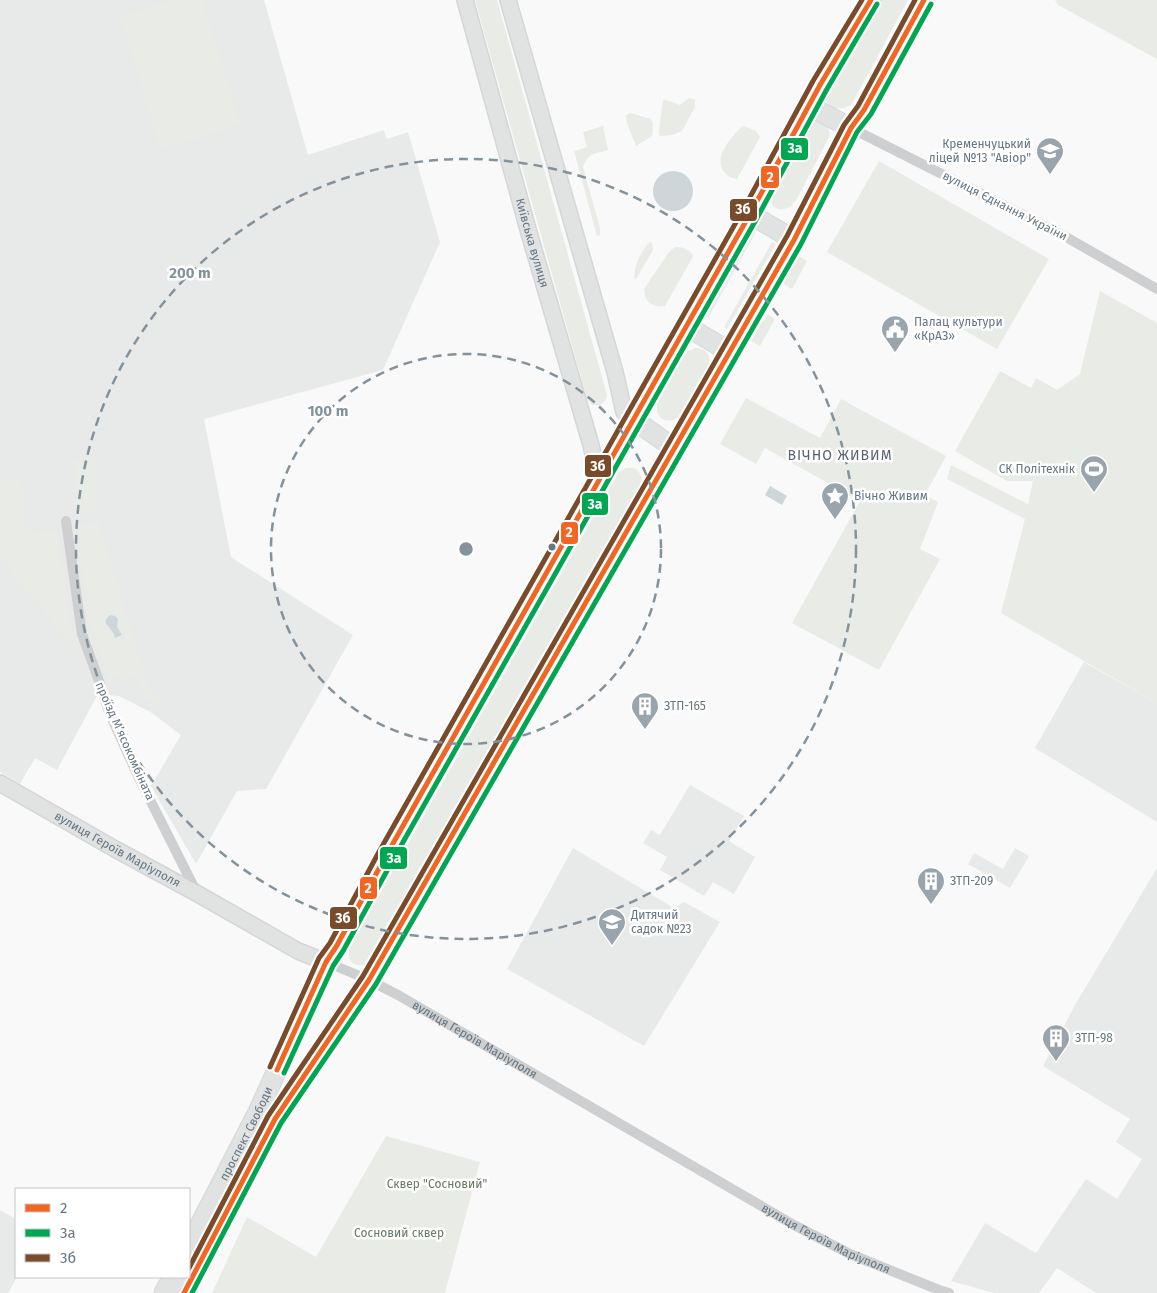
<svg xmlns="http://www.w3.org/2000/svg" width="1157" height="1293" font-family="'Fira Sans',sans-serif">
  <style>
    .built { fill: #e8e9e9 }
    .green { fill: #e8ebe6 }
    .water { fill: #ced6d9 }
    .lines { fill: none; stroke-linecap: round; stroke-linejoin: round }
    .secondary-casing { stroke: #d5d6d7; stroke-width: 18 }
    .highway-casing { stroke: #d5d6d6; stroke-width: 21 }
    .street { stroke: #cecfd0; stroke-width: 10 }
    .secondary { stroke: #e1e2e2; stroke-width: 15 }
    .highway { stroke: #e1e2e2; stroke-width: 19 }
    .bus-1-casing { stroke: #fff; stroke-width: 9 }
    .bus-2-casing { stroke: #fff; stroke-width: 9 }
    .bus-3-casing { stroke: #fff; stroke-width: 9 }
    .bus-1 { stroke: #f26522; stroke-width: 5 }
    .bus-2 { stroke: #00a651; stroke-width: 5 }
    .bus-3 { stroke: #7a4b2a; stroke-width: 5 }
    .ring { fill: none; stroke: #84929c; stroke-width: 2.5; stroke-dasharray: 9 6 }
    .bus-dot { fill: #657683; stroke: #fff; stroke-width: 2 }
    .labels { text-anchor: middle; stroke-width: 5; stroke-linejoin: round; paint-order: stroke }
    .poi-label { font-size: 12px; fill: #657683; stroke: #fff; text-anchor: start }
    .street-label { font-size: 12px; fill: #657683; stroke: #fff }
    .park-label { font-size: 12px; fill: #687a64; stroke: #fff }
    .neighbourhood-label { font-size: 14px; letter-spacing: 1px; fill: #57646e; stroke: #fff }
    .centre { fill: #84929c; stroke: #fff; stroke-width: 2.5 }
    .ring-label { font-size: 15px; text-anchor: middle; font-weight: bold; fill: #84929c; stroke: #fff; stroke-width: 5; stroke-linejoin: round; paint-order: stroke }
    .line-badge { stroke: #fff; stroke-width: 2 }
    .badge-label { font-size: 14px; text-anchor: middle; font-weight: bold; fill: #fff }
  </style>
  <rect width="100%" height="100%" fill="#f9f9f9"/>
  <g class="built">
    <polygon points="0,0 264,0 308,155 384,130 387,139 408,132 440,242 383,370 204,419 231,557 353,635 266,789 237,791 196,864 151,786 181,735 152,713 127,700 118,696 98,694 57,770 35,758 20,784 0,772"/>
    <polygon points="1084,662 1157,703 1157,822 1035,748"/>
    <polygon points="690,785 744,816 729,841 755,857 734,894 713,882 704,896 660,870 667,857 643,843 651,830 660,835"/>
    <polygon points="573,848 674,908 684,902 720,922 644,1046 507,969"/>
    <polygon points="1015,848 1029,856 1010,888 968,864 974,853 1003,869"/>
    <polygon points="1157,868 1157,1293 1096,1293 1057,1268 1039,1293 994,1293 951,1281 985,1223 1036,1253 1086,1179 1117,1199 1142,1159 1116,1142 1130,1119 1043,1066 1075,1005"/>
    <polygon points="0,1210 16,1219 16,1277 17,1277 8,1293 0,1293"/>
  </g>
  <g class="green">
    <polygon points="174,0 203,0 241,125 160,149 120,16"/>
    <polygon points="475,0 497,0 607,395 605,401 600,405 592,405 587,399"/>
    <path d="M 879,0 L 908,0 L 851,105 C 840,112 822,109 826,92 Z"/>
    <polygon points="1055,0 1157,0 1157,59 1058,5"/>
    <polygon points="689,98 695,100 695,107 682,131 672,135 661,136 659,135 659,130 663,99 680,105"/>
    <polygon points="630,113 651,119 653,123 652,136 636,146 627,123 626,116"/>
    <path d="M 817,121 L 820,121 L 827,124 L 830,135 L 827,141 L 798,197 C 795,201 793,205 789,207 C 779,213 771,207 770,197 L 806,129 L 812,123 Z"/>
    <path d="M 603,126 L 608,150 C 594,154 589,152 583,167 L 600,228 L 600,235 L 597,236 L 574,151 L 587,147 L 583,132 Z"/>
    <path d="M 744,126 L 756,131 L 760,137 L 737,179 C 730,178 727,176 723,170 C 714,156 732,137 741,127 Z"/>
    <polygon points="879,161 1049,259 997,349 827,252"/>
    <polygon points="753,230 756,232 708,318 704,316"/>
    <path d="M 650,242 L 652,243 L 653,250 L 636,279 L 635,279 C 632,269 642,249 650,242 Z"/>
    <polygon points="772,242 776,244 727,329 724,327"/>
    <path d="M 675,247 C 683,247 687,248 693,255 L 691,260 L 665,306 C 653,308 644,302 644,289 L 669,252 Z"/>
    <polygon points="799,256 807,261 792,289 783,284"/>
    <polygon points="1100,291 1157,323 1157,703 1001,613 1025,519 947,479 951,465 1028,504 1033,481 1007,481 955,451 1000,371 1031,388 1036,378 1057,390 1080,374"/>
    <polygon points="767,314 775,319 760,346 751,341"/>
    <path d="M 696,348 C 707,349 712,357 708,367 L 679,417 C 666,426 653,417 658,402 L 685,354 L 688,351 Z"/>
    <polygon points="746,398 820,438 841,399 946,456 925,495 938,502 920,549 940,559 879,670 792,623 860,501 765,448 756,464 720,444"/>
    <polygon points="94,457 98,503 96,510 85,512 77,512 73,462"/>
    <path d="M 626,468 L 634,468 C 641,472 644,479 640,487 L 374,955 C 368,965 362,968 352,963 C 348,957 348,952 350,946 L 617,475 L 619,472 Z"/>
    <polygon points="19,476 26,505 21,506 28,534 56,530 71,628 81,662 71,645 0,558 0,482"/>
    <polygon points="98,520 150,691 163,697 159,705 144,697 136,676 123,683 120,677 109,681 88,620 77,527"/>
    <polygon points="386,1136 480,1162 445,1293 212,1293 247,1217 316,1257"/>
  </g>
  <g class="water">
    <circle cx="673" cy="191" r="20"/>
    <polygon points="770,486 787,496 782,505 765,495"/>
    <path d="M 110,615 L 115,616 L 118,619 L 117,627 L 122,635 L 115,638 C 114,635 114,633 112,631 C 108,624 101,623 110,615 Z"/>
  </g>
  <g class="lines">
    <g class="secondary-casing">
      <g id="secondary">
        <path id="s2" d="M 465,0 L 529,233 L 591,445 L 597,474 L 596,488"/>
        <polyline points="508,0 615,372 624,412 633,419"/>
        <path id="s3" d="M 0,783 L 115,849 L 198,894 L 298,951 L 326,962"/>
      </g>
    </g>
    <g class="highway-casing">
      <g id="highway">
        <polyline points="809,106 851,128"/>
        <polyline points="750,214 794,240"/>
        <polyline points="686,326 730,352"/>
        <polyline points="633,419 675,449"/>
        <path id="s4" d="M 189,1246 L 258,1112 L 326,962 L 336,947 L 387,854 L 592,494 L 664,364 L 750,214 L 820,85 L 871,0"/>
        <polyline points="164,1293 173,1277"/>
        <polyline points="184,1293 275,1119 369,980 647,497 794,240 851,128 864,110 924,0"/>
      </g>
    </g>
    <g class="street">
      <polyline points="851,128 1066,237 1157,289"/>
      <polyline points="66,521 82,634 100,684 109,712 138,776 197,893"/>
      <path id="s1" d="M 326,962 L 369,980 L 398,995 L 794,1225 L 850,1254 L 939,1290 L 949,1293"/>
    </g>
    <use href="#secondary" class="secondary"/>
    <use href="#highway" class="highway"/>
    <g class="bus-1-casing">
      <g id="bus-1">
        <polyline points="277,1070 326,962 336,947 387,854 750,214 820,85 871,0"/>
        <polyline points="184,1293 275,1119 369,980 794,240 851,128 864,110 924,0"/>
      </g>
    </g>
    <g class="bus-2-casing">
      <g id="bus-2">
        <polyline points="284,1073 333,966 343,951 394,858 757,218 827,89 877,4"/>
        <polyline points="192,1293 281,1123 376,984 801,244 857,132 871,114 931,4"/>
      </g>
    </g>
    <g class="bus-3-casing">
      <g id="bus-3">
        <polyline points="270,1067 319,958 330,943 380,850 743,210 813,81 862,0"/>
        <polyline points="189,1268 268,1116 363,976 640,493 787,236 844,125 858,106 915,0"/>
      </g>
    </g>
    <use href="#bus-1" class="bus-1"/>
    <use href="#bus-2" class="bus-2"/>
    <use href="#bus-3" class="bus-3"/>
  </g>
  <g class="ring">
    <circle cx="466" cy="549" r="195"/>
    <circle cx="466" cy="549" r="390"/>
  </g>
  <defs>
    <g id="school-pin" transform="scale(1.4375)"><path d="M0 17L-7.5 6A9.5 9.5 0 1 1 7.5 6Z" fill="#99a4ac" stroke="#fff"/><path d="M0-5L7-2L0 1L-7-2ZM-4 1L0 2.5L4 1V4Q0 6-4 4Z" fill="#fff"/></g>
    <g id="civic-pin" transform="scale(1.4375)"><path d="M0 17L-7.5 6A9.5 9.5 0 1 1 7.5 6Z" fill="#99a4ac" stroke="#fff"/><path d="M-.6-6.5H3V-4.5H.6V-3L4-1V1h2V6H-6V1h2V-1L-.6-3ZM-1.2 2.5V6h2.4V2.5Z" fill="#fff"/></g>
    <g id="stadium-pin" transform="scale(1.4375)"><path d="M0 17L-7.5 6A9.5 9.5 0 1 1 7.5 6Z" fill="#99a4ac" stroke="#fff"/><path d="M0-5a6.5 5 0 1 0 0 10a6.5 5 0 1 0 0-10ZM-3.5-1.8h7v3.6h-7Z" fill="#fff"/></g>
    <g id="sight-pin" transform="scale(1.4375)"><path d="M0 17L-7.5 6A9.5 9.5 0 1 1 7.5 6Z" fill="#99a4ac" stroke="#fff"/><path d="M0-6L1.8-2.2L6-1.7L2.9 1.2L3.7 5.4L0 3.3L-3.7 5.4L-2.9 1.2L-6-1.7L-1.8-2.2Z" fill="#fff"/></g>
    <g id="building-pin" transform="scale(1.4375)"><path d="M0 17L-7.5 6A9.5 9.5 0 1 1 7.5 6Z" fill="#99a4ac" stroke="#fff"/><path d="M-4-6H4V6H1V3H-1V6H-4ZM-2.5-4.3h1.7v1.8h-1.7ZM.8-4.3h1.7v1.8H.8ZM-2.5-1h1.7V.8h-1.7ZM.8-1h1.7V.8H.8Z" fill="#fff"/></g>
  </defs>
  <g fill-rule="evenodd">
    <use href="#school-pin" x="1050" y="151"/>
    <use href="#civic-pin" x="895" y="329"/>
    <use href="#stadium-pin" x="1094" y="469"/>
    <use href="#sight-pin" x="835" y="496"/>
    <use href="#building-pin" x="645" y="706"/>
    <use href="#building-pin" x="931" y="881"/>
    <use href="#school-pin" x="612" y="922"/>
    <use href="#building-pin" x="1056" y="1038"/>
  </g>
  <circle class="bus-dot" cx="552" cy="547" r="4.5"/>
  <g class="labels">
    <g class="poi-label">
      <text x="1031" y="148" text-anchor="end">Кременчуцький<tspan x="1031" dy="14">ліцей №13 "Авіор"</tspan></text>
      <text x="914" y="326">Палац культури<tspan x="914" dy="14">«КрАЗ»</tspan></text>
      <text x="1075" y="473" text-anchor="end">СК Політехнік</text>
      <text x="854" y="500">Вічно Живим</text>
      <text x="664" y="710">ЗТП-165</text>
      <text x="950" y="885">ЗТП-209</text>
      <text x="631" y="919">Дитячий<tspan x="631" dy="14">садок №23</tspan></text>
      <text x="1075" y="1042">ЗТП-98</text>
    </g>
    <g class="street-label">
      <text transform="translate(1005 206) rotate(27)" y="4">вулиця Єднання України</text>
      <text dy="4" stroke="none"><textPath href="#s2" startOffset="252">Київська вулиця</textPath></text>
      <text transform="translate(125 741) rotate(66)" y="4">проїзд Мʼясокомбіната</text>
      <text dy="4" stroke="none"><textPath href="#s3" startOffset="135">вулиця Героїв Маріуполя</textPath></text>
      <text dy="4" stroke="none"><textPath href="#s1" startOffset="168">вулиця Героїв Маріуполя</textPath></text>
      <text dy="4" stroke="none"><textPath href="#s4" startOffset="126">проспект Свободи</textPath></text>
      <text dy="4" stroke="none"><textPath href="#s1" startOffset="572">вулиця Героїв Маріуполя</textPath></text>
    </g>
    <g class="park-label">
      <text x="437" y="1188">Сквер "Сосновий"</text>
      <text x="399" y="1237">Сосновий сквер</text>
    </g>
    <g class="neighbourhood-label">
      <text x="840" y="460">ВІЧНО ЖИВИМ</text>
    </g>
  </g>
  <circle cx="466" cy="549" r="8" class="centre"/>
  <g class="ring-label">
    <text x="190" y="278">200 m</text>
    <text x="328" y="416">100 m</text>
  </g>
  <g class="line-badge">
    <rect x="780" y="137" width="29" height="24" rx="5" fill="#00a651"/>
    <rect x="760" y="165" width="20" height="24" rx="5" fill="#f26522"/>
    <rect x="729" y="198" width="29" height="24" rx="5" fill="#7a4b2a"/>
    <rect x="584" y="454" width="28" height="24" rx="5" fill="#7a4b2a"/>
    <rect x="581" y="492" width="28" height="24" rx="5" fill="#00a651"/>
    <rect x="560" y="521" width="19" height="24" rx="5" fill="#f26522"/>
    <rect x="379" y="846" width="29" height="24" rx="5" fill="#00a651"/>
    <rect x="359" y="876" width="19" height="24" rx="5" fill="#f26522"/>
    <rect x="329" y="906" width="29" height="24" rx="5" fill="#7a4b2a"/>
  </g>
  <g class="badge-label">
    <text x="795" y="153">3а</text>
    <text x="770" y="182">2</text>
    <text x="743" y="214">3б</text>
    <text x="598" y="471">3б</text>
    <text x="595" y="509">3а</text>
    <text x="569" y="537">2</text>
    <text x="394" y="863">3а</text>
    <text x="368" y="893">2</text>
    <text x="343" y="923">3б</text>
  </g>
  <rect x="15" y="1188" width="175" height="90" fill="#ffffff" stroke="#c1c8cd"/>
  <rect x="25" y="1204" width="25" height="8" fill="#f26522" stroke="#c1c8cd"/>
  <text x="60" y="1213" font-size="15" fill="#657683">2</text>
  <rect x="25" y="1229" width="25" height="8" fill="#00a651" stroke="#c1c8cd"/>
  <text x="60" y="1238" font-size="15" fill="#657683">3а</text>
  <rect x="25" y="1254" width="25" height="8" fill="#7a4b2a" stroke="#c1c8cd"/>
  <text x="60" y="1263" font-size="15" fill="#657683">3б</text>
</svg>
